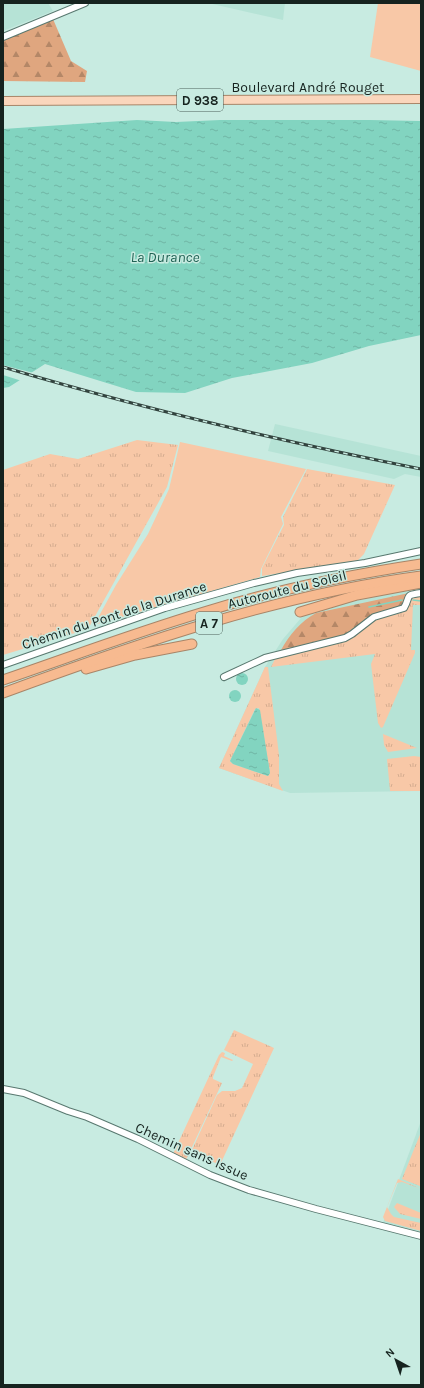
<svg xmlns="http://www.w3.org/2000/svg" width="424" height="1388" font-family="Karla,sans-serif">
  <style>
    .built { fill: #b6e3d6 }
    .grass { fill: url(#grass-tufts); fill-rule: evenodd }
    .forest { fill: url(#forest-firs) }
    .pitch { fill: #f8c8a7 }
    .water { fill: url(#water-ripples) }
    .pier { fill: #c8ebe1 }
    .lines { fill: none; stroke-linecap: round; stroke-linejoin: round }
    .stream { stroke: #82d4c0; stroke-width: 1.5 }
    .minor-casing { stroke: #58786f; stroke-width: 8 }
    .major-casing { stroke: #a88568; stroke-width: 10 }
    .highway-casing { stroke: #a88568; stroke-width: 11 }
    .minor { stroke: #fff; stroke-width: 6 }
    .major { stroke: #fad6bc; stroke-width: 8 }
    .highway { stroke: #f7ba90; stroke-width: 9 }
    .rail-casing { stroke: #32433e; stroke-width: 3 }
    .rail { stroke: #c8ebe1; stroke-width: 1.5; stroke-dasharray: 4.5; stroke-linecap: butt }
    .labels { text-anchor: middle; stroke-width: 3; stroke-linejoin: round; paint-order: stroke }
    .shield { fill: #c8ebe1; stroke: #4b5f59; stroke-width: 1 }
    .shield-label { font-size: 13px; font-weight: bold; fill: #16231f }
    .street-label { font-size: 14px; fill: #16231f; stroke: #c8ebe1 }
    .water-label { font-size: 15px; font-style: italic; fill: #216355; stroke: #c8ebe1 }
  </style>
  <defs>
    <pattern id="grass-tufts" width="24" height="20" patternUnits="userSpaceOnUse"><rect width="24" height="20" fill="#f8c8a7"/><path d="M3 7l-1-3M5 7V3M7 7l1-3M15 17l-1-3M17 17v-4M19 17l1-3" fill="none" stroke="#d4ac8f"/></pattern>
    <pattern id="forest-firs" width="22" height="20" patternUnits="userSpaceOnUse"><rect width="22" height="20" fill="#dfa67f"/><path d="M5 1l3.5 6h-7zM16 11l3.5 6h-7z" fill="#b48767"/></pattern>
    <pattern id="water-ripples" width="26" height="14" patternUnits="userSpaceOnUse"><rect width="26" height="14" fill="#82d4c0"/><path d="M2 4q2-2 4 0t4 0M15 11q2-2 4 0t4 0" fill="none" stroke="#70b6a5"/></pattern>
  </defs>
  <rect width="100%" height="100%" fill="#c8ebe1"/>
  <g class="built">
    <polygon points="3,3 48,3 53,11 3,31"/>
    <polygon points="208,3 285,3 283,20"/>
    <polygon points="275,424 421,456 421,477 405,474 394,479 268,451"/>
    <polygon points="421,587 421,791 290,793 219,768 265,667 283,639 301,618 314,610"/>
    <polygon points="421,1121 421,1233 383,1223"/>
  </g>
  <g class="grass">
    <polygon points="137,440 178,445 167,487 88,629 3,655 3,470 50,454 78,459"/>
    <polygon points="307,469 395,485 364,554 357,561 262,576 262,568 284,525 283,517"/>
    <polygon points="421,594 421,605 413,605 411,650 415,650 415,653 383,727 381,728 378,723 371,664 375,654 271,667 276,657 375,618 386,614 394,615 402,612 406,609 410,597"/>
    <path d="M 265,667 L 268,667 L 279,755 L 279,784 L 283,791 L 219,768 ZM 259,708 L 270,773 L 268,776 L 233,764 L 230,761 L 255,709 Z"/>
    <polygon points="383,734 417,748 388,752 384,745"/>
    <polygon points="414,756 421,757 421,791 390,791 387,759"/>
    <polygon points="234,1030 274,1048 220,1165 191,1152 217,1095 222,1091 235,1091 242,1088 253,1064 224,1050"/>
    <polygon points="222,1052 225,1053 224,1056 233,1060 232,1061 221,1057 213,1077 213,1079 222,1083 185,1162 172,1156 219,1055"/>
    <polygon points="421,1132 421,1183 420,1186 402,1179"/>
    <polygon points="398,1179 421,1189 402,1182 397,1183 387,1207 391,1214 394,1217 421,1223 421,1231 385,1221 383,1217"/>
    <polygon points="397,1203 421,1213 421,1219 400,1214 394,1207"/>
  </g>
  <g class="forest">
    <polygon points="53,19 71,61 87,71 85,82 3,81 3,40"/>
    <path d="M 409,593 L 405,597 L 403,606 L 390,611 L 345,635 L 312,644 L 281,650 C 290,634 300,622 316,613 Z"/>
  </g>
  <g class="pitch">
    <polygon points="378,3 421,3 421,71 370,57"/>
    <polygon points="180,442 306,469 281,517 283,524 261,569 260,577 94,625 116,585 148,534 169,489"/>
  </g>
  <g class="water">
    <polygon points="137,120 176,122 220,120 370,120 421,121 421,335 369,346 312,363 232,378 185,393 136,392 45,364 9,387 3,388 3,129"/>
    <circle cx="242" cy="679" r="6"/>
    <circle cx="235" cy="696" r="6"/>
    <polygon points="256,708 260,710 270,773 268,776 233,764 230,761"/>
  </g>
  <polygon class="pier" points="3,365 18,369 34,373 22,381 3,375"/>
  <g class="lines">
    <g class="stream">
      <polyline points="413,600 421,601"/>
      <polyline points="369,607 402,600"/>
    </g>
    <g class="minor-casing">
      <g id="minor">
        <polyline points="3,37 85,3"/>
        <polyline points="3,665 165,608 254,583 297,573 365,563 421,551"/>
        <path d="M 224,677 L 265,658 L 345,638 L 352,634 L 374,617 L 404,608 C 411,596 404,595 421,593"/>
        <polyline points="3,1089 24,1093 68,1111 87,1117 138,1139 210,1175 249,1190 316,1209 421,1236"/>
      </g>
    </g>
    <g class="major-casing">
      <polyline id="major" points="3,101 421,99"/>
    </g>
    <g class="highway-casing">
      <g id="highway">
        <polyline points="300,612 357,595 421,583"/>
        <polyline points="86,669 135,655 192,644"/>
        <path d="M 3,680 C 70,657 137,632 204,612 C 275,590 348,575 421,564"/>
        <path d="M 3,693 C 139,643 277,595 421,576"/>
      </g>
    </g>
    <use href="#minor" class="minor"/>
    <use href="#major" class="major"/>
    <use href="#highway" class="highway"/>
    <g class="rail-casing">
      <path id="rail" d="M 3,367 C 140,408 280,441 421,469"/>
    </g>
    <use href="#rail" class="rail"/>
  </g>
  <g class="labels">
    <g class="shield">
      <rect x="177" y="89" width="46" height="22" rx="3"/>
      <rect x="196" y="612" width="26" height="22" rx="3"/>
    </g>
    <g class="shield-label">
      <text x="200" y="105">D 938</text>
      <text x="209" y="628">A 7</text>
    </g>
    <g class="street-label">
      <text x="308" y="92">Boulevard André Rouget</text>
      <text transform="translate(287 589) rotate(-14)" y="5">Autoroute du Soleil</text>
      <text transform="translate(114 615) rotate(-18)" y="5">Chemin du Pont de la Durance</text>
      <text transform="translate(192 1151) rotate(24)" y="5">Chemin sans Issue</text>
    </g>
    <g class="water-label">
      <text x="165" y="262">La Durance</text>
    </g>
  </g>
  <rect width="424" height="1388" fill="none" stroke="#16231f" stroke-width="8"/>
  <g transform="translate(396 1360) rotate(320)" stroke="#c8ebe1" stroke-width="3" paint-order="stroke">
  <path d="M0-3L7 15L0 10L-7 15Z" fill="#16231f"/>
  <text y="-6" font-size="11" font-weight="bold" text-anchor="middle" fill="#16231f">N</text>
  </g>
</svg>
